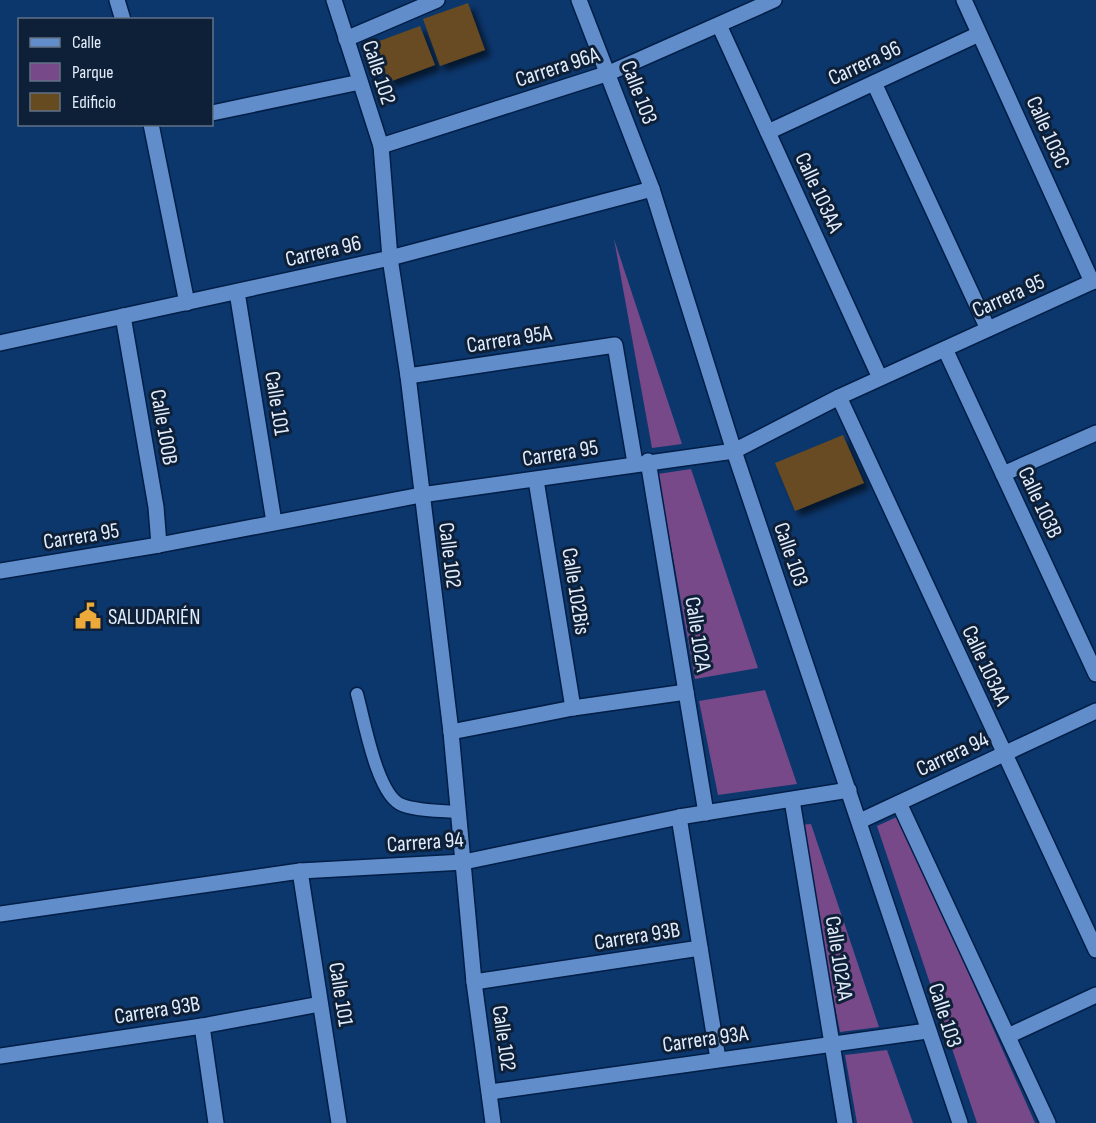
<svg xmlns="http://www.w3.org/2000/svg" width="1096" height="1123" font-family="'Sofia Sans Condensed',sans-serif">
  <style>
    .green { fill: #774988 }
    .building { fill: #674b20; filter: url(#shadow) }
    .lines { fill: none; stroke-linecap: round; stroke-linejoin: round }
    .lane-casing { stroke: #001e46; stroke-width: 15 }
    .street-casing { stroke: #001e46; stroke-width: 18 }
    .secondary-casing { stroke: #001e46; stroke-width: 18 }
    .lane { stroke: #618dca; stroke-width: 12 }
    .street { stroke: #618dca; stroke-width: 15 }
    .secondary { stroke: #618dca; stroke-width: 15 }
    .labels { text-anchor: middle; stroke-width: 6; stroke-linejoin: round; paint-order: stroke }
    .street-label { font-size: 22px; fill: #e3ecfa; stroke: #0e2038 }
    .poi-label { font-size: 22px; fill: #e3ecfa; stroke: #0e2038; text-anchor: start }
  </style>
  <defs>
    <filter id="shadow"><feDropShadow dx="5.5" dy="5.5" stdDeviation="3" flood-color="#0009"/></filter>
  </defs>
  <rect width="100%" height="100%" fill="#0c376d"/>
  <g class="green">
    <polygon points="614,239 682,444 652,448"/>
    <polygon points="691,469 758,668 695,679 658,474"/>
    <polygon points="765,690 797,784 718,795 699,701"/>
    <polygon points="899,816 1035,1123 977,1123 877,826"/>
    <polygon points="811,824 879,1027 840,1032 800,825"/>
    <polygon points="887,1050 913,1123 857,1123 845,1055"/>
  </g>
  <g class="building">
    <polygon points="468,3 485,50 440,66 423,19"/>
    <polygon points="420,26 435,65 389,82 374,43"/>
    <polygon points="843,435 864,483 795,511 775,463"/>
  </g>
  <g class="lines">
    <g class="lane-casing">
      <path id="lane" d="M 357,694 C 364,719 377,796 402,805 C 418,811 440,811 458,812"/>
    </g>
    <g class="street-casing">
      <g id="street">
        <polyline points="117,0 123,20"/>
        <polyline points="334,0 381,146 390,258 408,376 451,732 474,982 493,1123"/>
        <polyline points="964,0 1092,282"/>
        <polyline points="719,25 880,378"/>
        <polyline points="346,39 437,0"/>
        <polyline points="874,83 988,329"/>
        <polyline points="212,113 360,82"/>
        <polyline points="151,124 187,303"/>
        <polyline points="768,132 979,34"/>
        <polyline points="381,146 609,73 774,0"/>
        <polyline points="237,292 274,522"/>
        <polyline points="123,316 156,507 159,545"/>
        <polyline points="0,343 390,258 652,189"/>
        <polyline points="945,349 1096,674"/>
        <polyline points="408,376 615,345 635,463"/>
        <polyline points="839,397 1096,950"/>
        <polyline points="648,461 706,813"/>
        <polyline points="1003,474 1096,433"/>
        <polyline points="536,480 573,708"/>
        <polyline points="0,571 159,545 421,495 734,451 839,397 1096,280"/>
        <polyline points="451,732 573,708 686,692"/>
        <polyline points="792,800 845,1123"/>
        <polyline points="899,803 1048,1123"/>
        <polyline points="679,817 718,1059"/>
        <polyline points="860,821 1096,711"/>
        <polyline points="300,871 339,1123"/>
        <polyline points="0,914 300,871 464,862 679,817 849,790"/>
        <polyline points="474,982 700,948"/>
        <polyline points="202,1026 216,1123"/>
        <polyline points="1008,1036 1096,995"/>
        <polyline points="0,1056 202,1026 320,1004"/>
        <polyline points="490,1092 927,1031"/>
      </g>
    </g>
    <g class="secondary-casing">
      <polyline id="secondary" points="579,0 652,189 734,451 960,1123"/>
    </g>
    <use href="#lane" class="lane"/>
    <use href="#street" class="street"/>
    <use href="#secondary" class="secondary"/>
  </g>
  <defs>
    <g id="civic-bare" transform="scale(2.07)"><path d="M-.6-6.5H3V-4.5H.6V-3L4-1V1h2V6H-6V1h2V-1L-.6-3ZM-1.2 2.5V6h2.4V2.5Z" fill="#ebaa39" stroke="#0e2038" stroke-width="2.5" paint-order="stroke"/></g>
  </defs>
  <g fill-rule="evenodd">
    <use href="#civic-bare" x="88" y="616"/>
  </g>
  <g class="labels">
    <g class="street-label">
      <text transform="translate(864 62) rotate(-25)" y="8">Carrera 96</text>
      <text transform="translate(557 66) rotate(-18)" y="8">Carrera 96A</text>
      <text transform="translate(380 72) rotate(72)" y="8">Calle 102</text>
      <text transform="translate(640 92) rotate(69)" y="8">Calle 103</text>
      <text transform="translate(1049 132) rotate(66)" y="8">Calle 103C</text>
      <text transform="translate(820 192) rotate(65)" y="8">Calle 103AA</text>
      <text transform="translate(323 250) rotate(-13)" y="8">Carrera 96</text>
      <text transform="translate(1008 295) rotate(-24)" y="8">Carrera 95</text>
      <text transform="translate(509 338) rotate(-9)" y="8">Carrera 95A</text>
      <text transform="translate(278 403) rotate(81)" y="8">Calle 101</text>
      <text transform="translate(165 427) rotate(80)" y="8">Calle 100B</text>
      <text transform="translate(560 452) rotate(-9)" y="8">Carrera 95</text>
      <text transform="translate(1041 502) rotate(65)" y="8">Calle 103B</text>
      <text transform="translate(81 535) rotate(-9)" y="8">Carrera 95</text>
      <text transform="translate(792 554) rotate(71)" y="8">Calle 103</text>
      <text transform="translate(451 555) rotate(83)" y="8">Calle 102</text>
      <text transform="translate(577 591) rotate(81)" y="8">Calle 102Bis</text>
      <text transform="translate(699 634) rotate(81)" y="8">Calle 102A</text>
      <text transform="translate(987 665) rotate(65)" y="8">Calle 103AA</text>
      <text transform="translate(952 753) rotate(-25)" y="8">Carrera 94</text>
      <text transform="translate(425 841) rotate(-4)" y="8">Carrera 94</text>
      <text transform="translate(637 935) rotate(-9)" y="8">Carrera 93B</text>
      <text transform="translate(840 958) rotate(81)" y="8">Calle 102AA</text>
      <text transform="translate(342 994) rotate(81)" y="8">Calle 101</text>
      <text transform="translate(157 1009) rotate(-9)" y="8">Carrera 93B</text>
      <text transform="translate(946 1015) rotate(72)" y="8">Calle 103</text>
      <text transform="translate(505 1038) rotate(82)" y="8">Calle 102</text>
      <text transform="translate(705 1038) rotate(-8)" y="8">Carrera 93A</text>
    </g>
    <g class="poi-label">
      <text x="108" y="624">SALUDARIÉN</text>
    </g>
  </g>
  <rect x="18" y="18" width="195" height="108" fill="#0e2038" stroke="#637286" stroke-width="1.5"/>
  <rect x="30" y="38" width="30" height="9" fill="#618dca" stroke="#637286" stroke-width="1.5"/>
  <text x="72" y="48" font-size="18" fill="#e3ecfa">Calle</text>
  <rect x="30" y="63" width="30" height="18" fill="#774988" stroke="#637286" stroke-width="1.5"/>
  <text x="72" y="78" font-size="18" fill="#e3ecfa">Parque</text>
  <rect x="30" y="93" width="30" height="18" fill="#674b20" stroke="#637286" stroke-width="1.5"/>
  <text x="72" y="108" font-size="18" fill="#e3ecfa">Edificio</text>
</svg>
